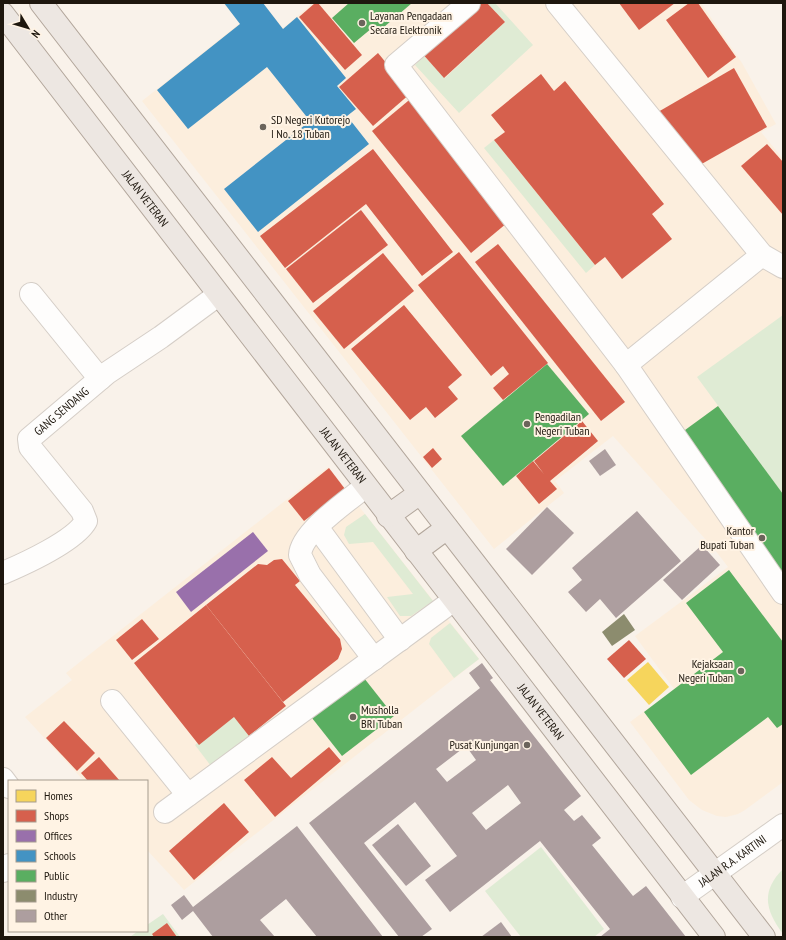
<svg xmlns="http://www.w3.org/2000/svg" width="786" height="940" font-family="'PT Sans Narrow',sans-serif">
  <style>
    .built { fill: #fceedd }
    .green { fill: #dfebd4 }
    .homes { fill: #f6d55c }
    .shops { fill: #d6604d }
    .offices { fill: #9970ab }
    .schools { fill: #4393c3 }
    .public { fill: #5aae61 }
    .industry { fill: #8c8c6e }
    .building { fill: #ad9e9f; fill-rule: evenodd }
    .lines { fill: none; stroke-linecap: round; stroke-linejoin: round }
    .minor-casing { stroke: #d5cec7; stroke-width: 24 }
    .major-casing { stroke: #b2a69b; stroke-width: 24 }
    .minor { stroke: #fefdfc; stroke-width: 22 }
    .major { stroke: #ede7e2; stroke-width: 22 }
    .poi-dot { fill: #6b645b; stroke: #fff3e4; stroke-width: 1.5 }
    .labels { text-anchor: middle; stroke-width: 4; stroke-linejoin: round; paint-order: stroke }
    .poi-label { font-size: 12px; fill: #1e170e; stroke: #fff3e4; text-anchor: start }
    .street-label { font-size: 12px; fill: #1e170e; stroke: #fff3e4 }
  </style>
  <rect width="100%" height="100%" fill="#f9f2ea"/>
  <g class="built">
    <polygon points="223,3 263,3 283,28 313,3 701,3 742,63 776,124 761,132 783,159 783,782 745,810 738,814 726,817 717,816 702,810 689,800 630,722 674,689 635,636 728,567 715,550 613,436 555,481 564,493 494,549 142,101 240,23"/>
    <polygon points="328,467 479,659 184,890 147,850 147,781 84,781 25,717 72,680 66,673"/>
  </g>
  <g class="green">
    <polygon points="487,3 495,3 533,45 459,113 415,65 424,56 445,78 505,22"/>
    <polygon points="494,140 595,265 586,273 484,148"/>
    <polygon points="783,315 783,494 697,377"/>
    <polygon points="365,514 433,601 411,616 400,616 387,597 413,594 373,542 349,544 344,535 346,527"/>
    <polygon points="450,623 479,659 454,678 429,644 431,638"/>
    <polygon points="234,714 250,735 211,766 195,745"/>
    <polygon points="541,847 604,929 594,937 521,937 485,891"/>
    <path d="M 783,869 L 783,934 C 766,911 760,892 783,869 Z"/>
    <polygon points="163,914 180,937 130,937 138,931 147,931 147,925"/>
  </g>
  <polygon class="homes" points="648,662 669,687 649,705 627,680"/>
  <g class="shops">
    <polygon points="315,3 318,3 362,55 345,70 299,17"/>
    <polygon points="472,3 487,3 505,22 444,78 420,51"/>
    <polygon points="619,3 675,3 639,30"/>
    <polygon points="689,3 698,3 736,57 708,78 666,20"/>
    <polygon points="378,53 411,93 373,126 339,87"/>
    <polygon points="734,68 767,127 691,170 658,112"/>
    <polygon points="541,74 554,91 565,81 664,204 652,214 672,239 622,279 605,257 595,265 494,140 505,132 491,115"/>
    <polygon points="414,96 513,218 471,253 372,131"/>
    <polygon points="767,144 783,162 783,215 741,166"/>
    <polygon points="373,149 453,252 422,276 366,204 285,268 260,236"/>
    <polygon points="361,210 388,245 313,303 286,269"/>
    <polygon points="498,244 625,402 601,421 475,262"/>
    <polygon points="459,252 548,363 503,400 493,388 509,374 503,366 491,376 418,285"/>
    <polygon points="383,253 414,291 344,349 313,311"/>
    <polygon points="404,305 462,375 448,387 458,399 435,418 426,407 410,420 351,349"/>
    <polygon points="582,421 598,441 550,481 557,489 539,504 516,476 533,461 544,474 534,461"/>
    <polygon points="433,448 442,459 432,468 423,457"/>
    <polygon points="329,468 345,489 304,521 288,501"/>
    <polygon points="282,559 300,581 295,585 340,639 342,649 338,659 283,702 206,605 258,564 267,565 274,560"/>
    <polygon points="206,605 286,706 249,736 234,717 199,745 134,663"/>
    <polygon points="142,619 159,639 132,660 116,640"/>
    <polygon points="629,640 646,659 624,678 607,659"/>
    <polygon points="64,721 95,753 77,771 46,738"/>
    <polygon points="329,747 341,761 275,817 244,780 272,757 291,778"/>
    <polygon points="99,757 120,781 88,781 81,773"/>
    <polygon points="224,803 249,832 194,880 169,851"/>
    <polygon points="167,923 177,937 154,937 152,934"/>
  </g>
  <polygon class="offices" points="253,532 268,551 191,612 176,592"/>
  <polygon class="schools" points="224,3 263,3 283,29 297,17 346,78 337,86 356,109 347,116 369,144 258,232 224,189 310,121 267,67 188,129 157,90 240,24"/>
  <g class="public">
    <polygon points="349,3 412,3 377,33 372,28 354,43 332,18"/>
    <polygon points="547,364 589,414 503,486 461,436"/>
    <polygon points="718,406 783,494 783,582 670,441"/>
    <polygon points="729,570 783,642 783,724 777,728 768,717 691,775 644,712 723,652 686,603"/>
    <polygon points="364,678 394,716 342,756 312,718"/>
  </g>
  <polygon class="industry" points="624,614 635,630 612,646 602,632"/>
  <g class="building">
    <polygon points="605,449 616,465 600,476 589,461"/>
    <polygon points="547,507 574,533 532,575 506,549"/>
    <polygon points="637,511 681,561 616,618 600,599 586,612 568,592 582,580 572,568"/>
    <polygon points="702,545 720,565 682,600 663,580"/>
    <path d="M 482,663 L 493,678 L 490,680 L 581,796 L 564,810 L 574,821 L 582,815 L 601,838 L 592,845 L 633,896 L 646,886 L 686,937 L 600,937 L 610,929 L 540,841 L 450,912 L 425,880 L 457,856 L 415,802 L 364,843 L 432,929 L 421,937 L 399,937 L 309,823 L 480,688 L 469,673 ZM 466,746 L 476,760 L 447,782 L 436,769 ZM 508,785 L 521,803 L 486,830 L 472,813 Z"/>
    <polygon points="398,824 431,866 406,886 372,845"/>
    <polygon points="297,826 383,937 317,937 286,899 260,920 275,937 213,937 193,911 182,920 171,905 184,895 193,907"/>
    <polygon points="501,922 512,937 481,937"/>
  </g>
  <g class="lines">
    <g class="minor-casing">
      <g id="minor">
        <polyline points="469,3 396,65 626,365 783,593"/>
        <polyline points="557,3 762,255 783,267"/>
        <polyline points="31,294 100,379"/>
        <polyline points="626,365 762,255"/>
        <path d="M 366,486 C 348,501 301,532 300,555 L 310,575 L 374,659"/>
        <polyline points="317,527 400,640"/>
        <path id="s1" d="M 3,573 C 24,564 75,541 86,521 L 82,511 L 30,447 L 29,439 L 107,373 L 161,337 L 218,295"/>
        <polyline points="112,701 188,795"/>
        <polyline points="3,779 9,787"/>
        <polyline points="165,812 454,600"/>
        <polyline points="3,871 9,865"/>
        <path id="s2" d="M 682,897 L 783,825"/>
      </g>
    </g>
    <g class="major-casing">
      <g id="major">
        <polyline points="41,3 764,937"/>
        <path id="s3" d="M 3,14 L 714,937"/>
        <polyline points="388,516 420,493"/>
        <polyline points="416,551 447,528"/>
      </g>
    </g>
    <use href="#minor" class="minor"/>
    <use href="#major" class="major"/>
  </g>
  <g class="poi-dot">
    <circle cx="362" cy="23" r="4"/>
    <circle cx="263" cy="127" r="4"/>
    <circle cx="527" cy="424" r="4"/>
    <circle cx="762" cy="538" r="4"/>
    <circle cx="741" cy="671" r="4"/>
    <circle cx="353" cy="717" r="4"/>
    <circle cx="527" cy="745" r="4"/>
  </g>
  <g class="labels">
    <g class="poi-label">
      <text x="370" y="20">Layanan Pengadaan<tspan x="370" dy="14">Secara Elektronik</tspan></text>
      <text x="271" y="124">SD Negeri Kutorejo<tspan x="271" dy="14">I No. 18 Tuban</tspan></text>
      <text x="535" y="421">Pengadilan<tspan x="535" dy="14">Negeri Tuban</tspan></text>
      <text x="754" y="535" text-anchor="end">Kantor<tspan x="754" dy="14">Bupati Tuban</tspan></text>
      <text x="733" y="668" text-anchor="end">Kejaksaan<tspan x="733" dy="14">Negeri Tuban</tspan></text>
      <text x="361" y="714">Musholla<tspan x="361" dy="14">BRI Tuban</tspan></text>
      <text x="519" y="749" text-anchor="end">Pusat Kunjungan</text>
    </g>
    <g class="street-label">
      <text dy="4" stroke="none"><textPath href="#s3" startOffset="233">JALAN VETERAN</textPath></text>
      <text dy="4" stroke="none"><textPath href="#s1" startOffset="243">GANG SENDANG</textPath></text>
      <text dy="4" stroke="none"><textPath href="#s3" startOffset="557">JALAN VETERAN</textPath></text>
      <text dy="4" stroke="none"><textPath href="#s3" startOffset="881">JALAN VETERAN</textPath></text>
      <text dy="4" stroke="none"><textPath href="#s2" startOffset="62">JALAN R.A. KARTINI</textPath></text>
    </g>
  </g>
  <rect width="786" height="940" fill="none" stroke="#1e170e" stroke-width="8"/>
  <rect x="8" y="780" width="140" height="152" fill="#fff3e4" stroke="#a59b8e"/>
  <rect x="16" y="790" width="20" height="12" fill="#f6d55c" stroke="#a59b8e"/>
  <text x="44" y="800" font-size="12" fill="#1e170e">Homes</text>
  <rect x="16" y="810" width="20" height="12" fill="#d6604d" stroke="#a59b8e"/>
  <text x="44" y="820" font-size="12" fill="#1e170e">Shops</text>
  <rect x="16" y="830" width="20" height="12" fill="#9970ab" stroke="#a59b8e"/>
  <text x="44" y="840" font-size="12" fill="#1e170e">Offices</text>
  <rect x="16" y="850" width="20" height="12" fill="#4393c3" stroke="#a59b8e"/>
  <text x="44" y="860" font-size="12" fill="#1e170e">Schools</text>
  <rect x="16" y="870" width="20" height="12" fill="#5aae61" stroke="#a59b8e"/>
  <text x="44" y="880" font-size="12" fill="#1e170e">Public</text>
  <rect x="16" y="890" width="20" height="12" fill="#8c8c6e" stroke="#a59b8e"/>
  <text x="44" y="900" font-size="12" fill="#1e170e">Industry</text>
  <rect x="16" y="910" width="20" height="12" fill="#ad9e9f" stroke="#a59b8e"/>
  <text x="44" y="920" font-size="12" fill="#1e170e">Other</text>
  <g transform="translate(28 28) rotate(128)" stroke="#fff3e4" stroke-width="3" paint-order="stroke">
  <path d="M0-3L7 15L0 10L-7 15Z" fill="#1e170e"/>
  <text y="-6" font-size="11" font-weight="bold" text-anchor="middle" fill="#1e170e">N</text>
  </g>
</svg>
